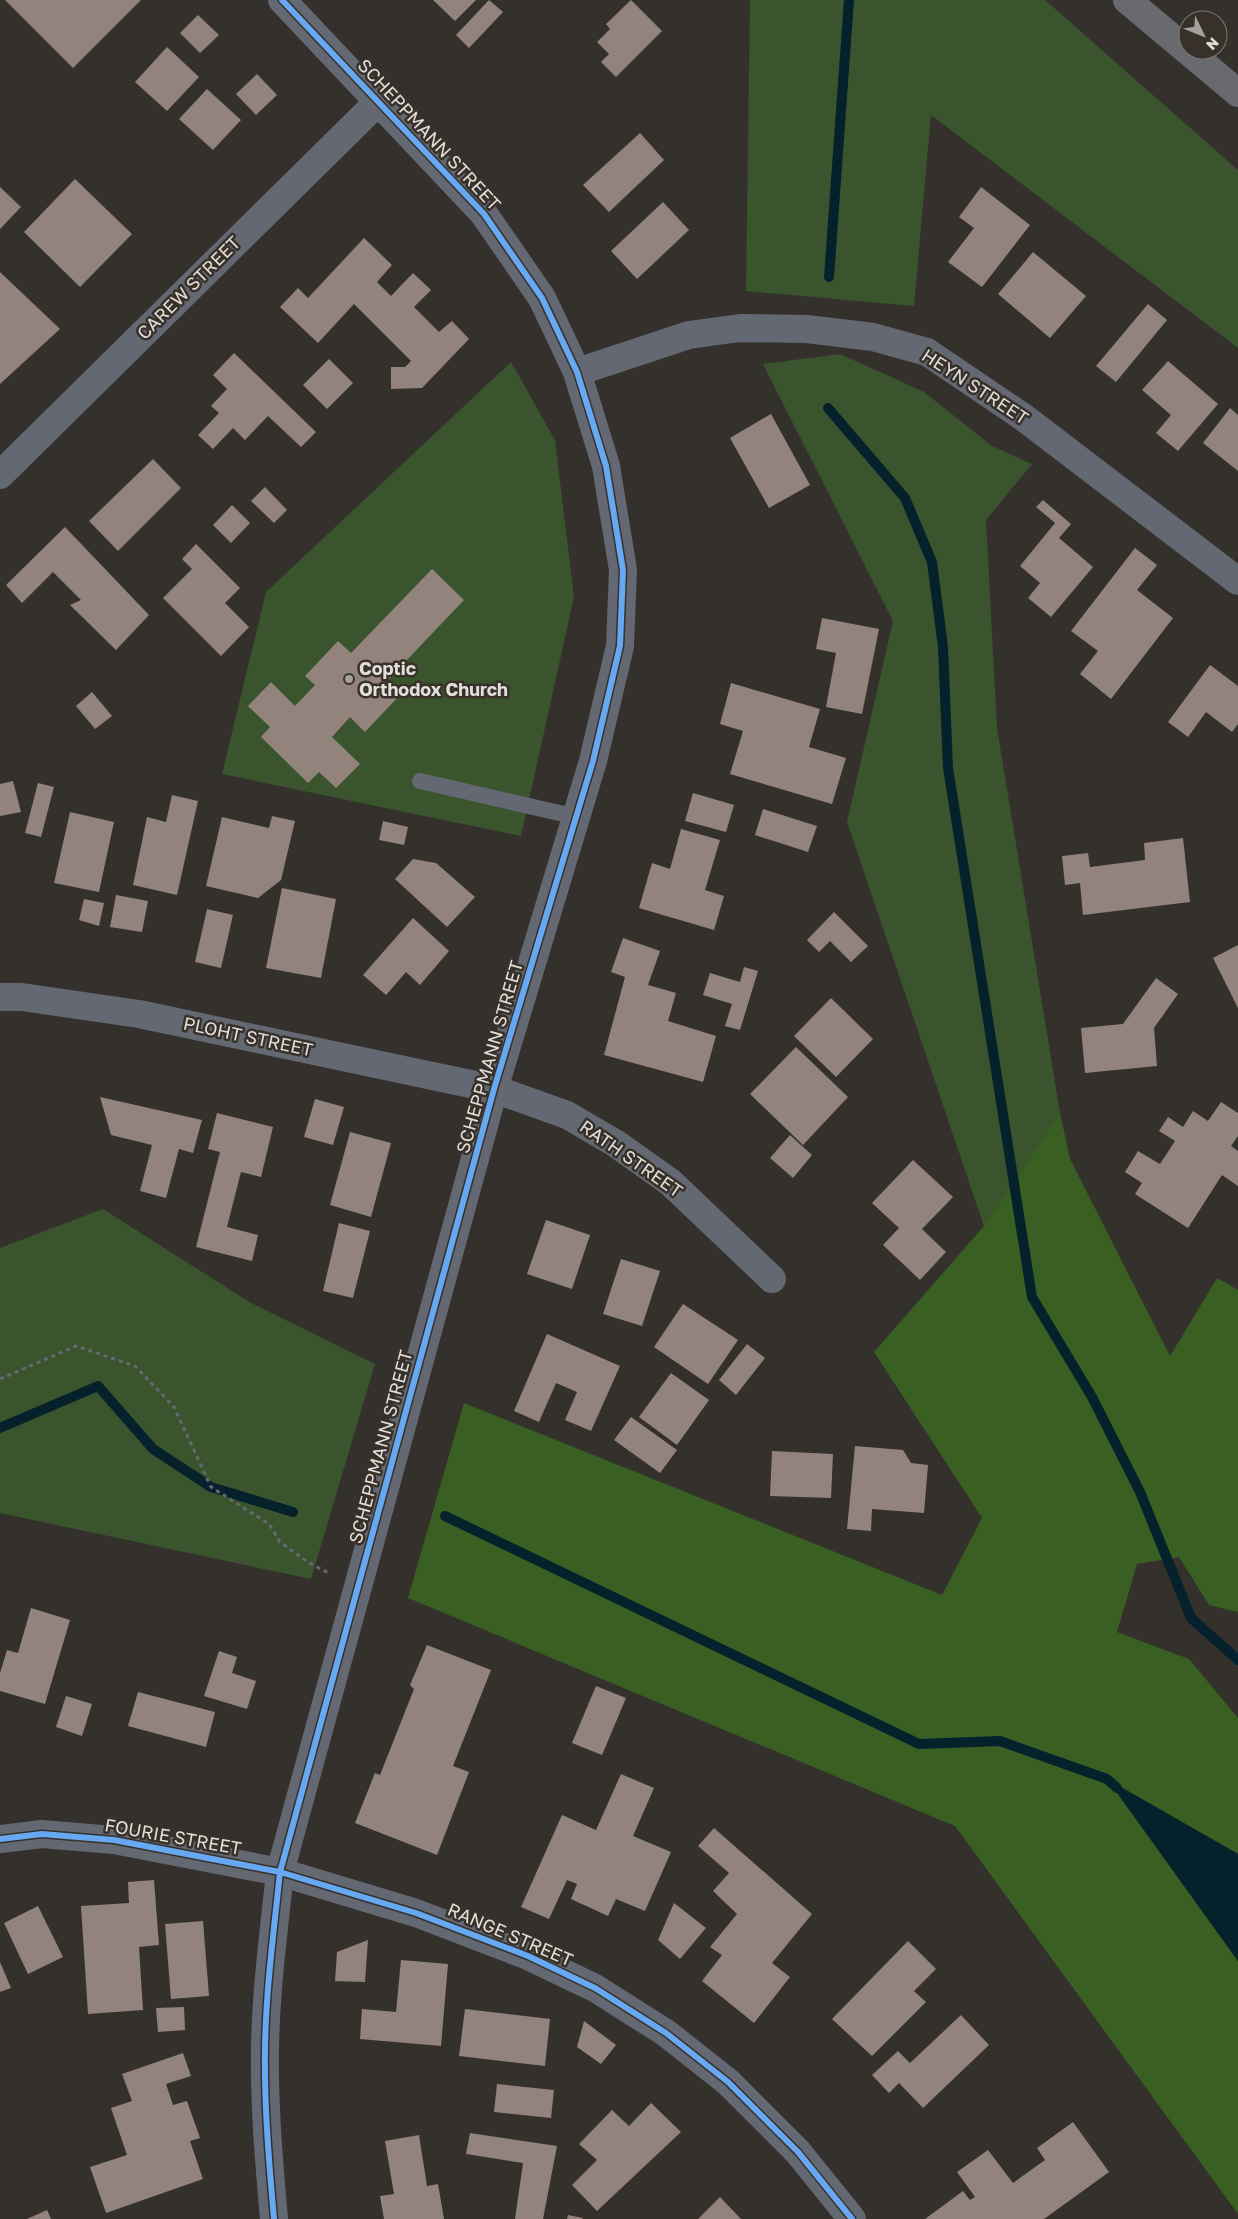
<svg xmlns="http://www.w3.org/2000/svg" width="1238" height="2219" font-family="'Golos Text',sans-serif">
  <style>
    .green { fill: #3a542d }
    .forest { fill: #395f23 }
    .water { fill: #05212b }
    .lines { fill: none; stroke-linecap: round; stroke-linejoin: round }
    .stream { stroke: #05212b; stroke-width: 10 }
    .building { fill: #92837d }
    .path { stroke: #67696e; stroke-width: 3; stroke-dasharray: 4 4; stroke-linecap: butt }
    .service { stroke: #646873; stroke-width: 16 }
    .minor { stroke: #646873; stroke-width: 28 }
    .tertiary { stroke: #646873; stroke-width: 28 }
    .trunk { stroke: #686a70; stroke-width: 28 }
    .cycleway-casing { stroke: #37312a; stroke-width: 9 }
    .cycleway { stroke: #66a8f1; stroke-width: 6 }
    .poi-dot { fill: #a5a19d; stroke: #37312a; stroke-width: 2 }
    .labels { text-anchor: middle; stroke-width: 5; stroke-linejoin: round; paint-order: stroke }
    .street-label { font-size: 18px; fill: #e2deda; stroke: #37312a }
    .poi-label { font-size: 18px; font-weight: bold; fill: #e2deda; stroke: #37312a; text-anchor: start }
  </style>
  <rect width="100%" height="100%" fill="#34312d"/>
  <g class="green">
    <polygon points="750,0 1045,0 1238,170 1238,348 931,115 914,306 746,291"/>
    <polygon points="840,354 924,392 992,446 1032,464 986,520 997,728 1060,1113 984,1226 847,822 893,621 763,364"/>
    <polygon points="511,362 555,440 574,597 521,836 222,774 266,592"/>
    <polygon points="103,1209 251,1303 375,1364 311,1579 0,1513 0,1248"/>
  </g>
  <polygon class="forest" points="1060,1113 1070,1159 1170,1356 1217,1278 1238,1290 1238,1612 1209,1605 1179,1557 1137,1564 1117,1632 1189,1659 1238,1718 1238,1854 1108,1780 1238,1961 1238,2214 955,1826 408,1598 464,1403 942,1595 982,1518 874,1352 984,1226"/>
  <polygon class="water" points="1107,1779 1238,1854 1238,1961"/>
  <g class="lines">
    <g class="stream">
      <polyline points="829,277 849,0"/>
      <polyline points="828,408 905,498 932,562 943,647 948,768 1032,1297 1092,1397 1140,1492 1191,1618 1238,1660"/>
      <polyline points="0,1428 98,1386 153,1449 211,1487 293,1512"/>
      <polyline points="445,1516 919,1744 1000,1741 1107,1779 1117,1788"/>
    </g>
  </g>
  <g class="building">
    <polygon points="5,0 141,0 73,68"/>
    <polygon points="433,0 476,0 455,21"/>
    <polygon points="489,0 503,12 469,48 456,35"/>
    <polygon points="631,0 662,31 616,77 601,62 609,54 597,42 610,29 606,24"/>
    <polygon points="198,15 219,35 200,53 180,33"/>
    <polygon points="167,47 199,77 167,111 135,82"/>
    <polygon points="257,74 277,95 256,115 236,94"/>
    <polygon points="207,89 241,120 213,150 179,119"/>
    <polygon points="640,133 664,160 609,212 583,185"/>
    <polygon points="75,179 132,234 80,287 24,232"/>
    <polygon points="0,187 21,207 0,229"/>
    <polygon points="981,187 1030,225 982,287 948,262 974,228 959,217"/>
    <polygon points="663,202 689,230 637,279 611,251"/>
    <polygon points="364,238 392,265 377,282 391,296 413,273 431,290 414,307 439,332 452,321 469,339 422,388 391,389 391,367 405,367 411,361 354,304 318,343 280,307 298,288 308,298"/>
    <polygon points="1033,252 1086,296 1050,338 998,294"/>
    <polygon points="0,272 60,329 0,384"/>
    <polygon points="1148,304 1167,320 1116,382 1096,366"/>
    <polygon points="234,353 316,432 301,447 268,416 245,440 233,428 213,449 198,435 219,413 211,406 227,389 213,375"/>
    <polygon points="329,359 353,383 327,409 303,385"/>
    <polygon points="1168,361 1218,404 1178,451 1156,433 1171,415 1142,390"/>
    <polygon points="1230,408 1238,415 1238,471 1203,443"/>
    <polygon points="771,414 810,485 769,508 730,438"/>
    <polygon points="153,459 181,488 118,551 89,521"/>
    <polygon points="265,487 287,510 274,523 251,501"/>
    <polygon points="1043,500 1071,524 1059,538 1093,567 1051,617 1028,598 1040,583 1020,566 1055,523 1036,507"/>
    <polygon points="232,505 250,523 231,543 213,525"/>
    <polygon points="65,527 149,615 116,650 70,605 81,600 53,572 22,603 6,585"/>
    <polygon points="196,544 240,588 225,603 249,627 221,656 163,598 192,569 182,559"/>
    <polygon points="1135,548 1157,565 1137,590 1173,618 1111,699 1080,674 1098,651 1071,631"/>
    <polygon points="432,569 464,600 385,683 399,696 365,732 350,717 332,737 360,764 336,788 319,772 308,783 261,737 270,727 248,706 271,682 295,706 315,685 305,676 338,641 351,653"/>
    <polygon points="822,618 879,629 862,714 826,707 836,653 816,649"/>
    <polygon points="1210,665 1238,686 1238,724 1232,732 1206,712 1188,737 1168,722"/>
    <polygon points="731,683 820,709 809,747 846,758 832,804 730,774 743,731 720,724"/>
    <polygon points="92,692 112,716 95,729 76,706"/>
    <polygon points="13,781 21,812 0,816 0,784"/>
    <polygon points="38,783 54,787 41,837 25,833"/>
    <polygon points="693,793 734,805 726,832 685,821"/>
    <polygon points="172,795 198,801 177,895 133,885 147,817 166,822"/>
    <polygon points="763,809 817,826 808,852 755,835"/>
    <polygon points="70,812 114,822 99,892 54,883"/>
    <polygon points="272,816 295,821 281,880 258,898 206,886 222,817 269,828"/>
    <polygon points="383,821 408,827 404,845 379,840"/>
    <polygon points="681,829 720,840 705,890 724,896 714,930 639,908 652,863 670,869"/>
    <polygon points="1183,838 1190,902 1083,915 1080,883 1065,885 1062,856 1088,853 1090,867 1145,860 1144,843"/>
    <polygon points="413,859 436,863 475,897 447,927 395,879"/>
    <polygon points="282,888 336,899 321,978 266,968"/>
    <polygon points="116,895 148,901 142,932 110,927"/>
    <polygon points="84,899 104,903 99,926 79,920"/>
    <polygon points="207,909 233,915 221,968 195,962"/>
    <polygon points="834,912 868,946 851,962 830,941 819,952 807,940"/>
    <polygon points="413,918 449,951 420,985 406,972 386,995 363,975"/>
    <polygon points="623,938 660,951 648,985 676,993 668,1021 716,1036 703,1082 604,1055 625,977 611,972"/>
    <polygon points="1238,945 1238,1008 1213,958"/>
    <polygon points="744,967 758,971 740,1030 725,1026 732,1004 703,995 710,973 740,982"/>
    <polygon points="1156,978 1178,994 1154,1028 1157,1066 1085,1073 1081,1028 1123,1024"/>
    <polygon points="831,998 873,1039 836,1077 794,1036"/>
    <polygon points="796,1047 848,1097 803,1145 750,1094"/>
    <polygon points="100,1097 202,1120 193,1153 179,1149 166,1198 140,1191 152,1145 111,1135"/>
    <polygon points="315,1099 344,1107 333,1145 304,1137"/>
    <polygon points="1221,1102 1238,1113 1238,1136 1231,1146 1238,1151 1238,1186 1222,1175 1188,1228 1135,1194 1142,1183 1125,1172 1138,1151 1160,1164 1175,1141 1159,1131 1168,1117 1183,1127 1193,1111 1208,1121"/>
    <polygon points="217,1113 273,1127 261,1177 241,1172 227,1227 258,1235 252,1261 196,1247 220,1152 208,1149"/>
    <polygon points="350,1132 391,1143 371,1217 330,1205"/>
    <polygon points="790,1135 812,1155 793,1178 770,1158"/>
    <polygon points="913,1160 953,1197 922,1229 946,1252 920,1280 883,1245 899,1228 872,1203"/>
    <polygon points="546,1220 590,1235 572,1289 527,1274"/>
    <polygon points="339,1223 370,1231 353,1298 323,1291"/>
    <polygon points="621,1259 660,1271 642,1326 603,1314"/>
    <polygon points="683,1304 738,1340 708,1384 654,1347"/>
    <polygon points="547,1334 620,1366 591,1431 565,1420 577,1392 556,1383 539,1422 514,1411"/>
    <polygon points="747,1344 765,1358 736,1395 719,1380"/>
    <polygon points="671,1373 709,1400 677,1445 639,1417"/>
    <polygon points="631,1417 677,1450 660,1473 614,1440"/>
    <polygon points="855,1446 903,1450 911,1463 928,1465 924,1513 872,1509 871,1531 847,1529"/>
    <polygon points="772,1451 833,1454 831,1498 770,1496"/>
    <polygon points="31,1608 70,1620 45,1704 0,1691 0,1673 7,1650 18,1653"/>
    <polygon points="427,1645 491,1670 453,1766 469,1772 437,1855 355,1823 375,1773 380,1775 414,1689 410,1685"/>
    <polygon points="219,1651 237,1657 232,1673 256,1681 247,1709 204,1696"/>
    <polygon points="596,1686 626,1698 602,1755 572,1743"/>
    <polygon points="138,1692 215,1712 206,1747 128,1726"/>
    <polygon points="66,1696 92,1704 82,1736 56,1727"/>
    <polygon points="621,1774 654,1788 633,1836 671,1852 645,1911 616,1899 608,1916 571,1899 577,1884 567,1880 549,1919 521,1907 562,1815 596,1830"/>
    <polygon points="714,1828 812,1914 772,1963 790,1977 754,2023 702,1981 722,1955 710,1947 737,1914 713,1891 729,1873 698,1846"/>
    <polygon points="154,1880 159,1945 139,1947 143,2010 88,2014 81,1906 129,1903 128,1882"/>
    <polygon points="674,1903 706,1928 680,1959 658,1940"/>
    <polygon points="38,1906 63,1957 28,1974 4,1923"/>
    <polygon points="203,1921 209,1996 171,1999 165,1924"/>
    <polygon points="368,1940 365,1982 335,1981 337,1952"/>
    <polygon points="908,1941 936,1969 914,1991 926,2002 872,2056 832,2019"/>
    <polygon points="401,1960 448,1964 441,2046 360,2039 362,2009 396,2012"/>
    <polygon points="0,1962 11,1988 0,1992"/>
    <polygon points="184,2007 185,2030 158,2032 156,2008"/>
    <polygon points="465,2009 550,2019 545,2066 459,2056"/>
    <polygon points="961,2015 989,2045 923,2108 899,2083 889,2093 872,2075 898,2051 910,2063"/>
    <polygon points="584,2021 616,2045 601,2064 577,2047"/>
    <polygon points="183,2053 191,2076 166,2084 173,2105 187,2101 200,2138 190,2141 203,2179 106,2213 90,2167 127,2155 111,2108 132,2101 122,2074"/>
    <polygon points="497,2084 554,2090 551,2118 494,2112"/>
    <polygon points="651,2103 681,2132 597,2211 572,2185 597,2160 579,2144 612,2110 629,2126"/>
    <polygon points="1073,2122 1109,2172 1044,2219 925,2219 963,2191 970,2200 975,2197 957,2172 988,2150 1013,2183 1045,2160 1037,2148"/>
    <polygon points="470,2133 557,2146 543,2219 515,2219 523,2163 466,2154"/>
    <polygon points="419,2135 427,2186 438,2184 444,2219 384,2219 380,2196 394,2194 385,2141"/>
    <polygon points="720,2197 741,2219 698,2219"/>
    <polygon points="47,2210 51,2219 27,2219"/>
    <polygon points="568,2215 583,2218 582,2219 567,2219"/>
  </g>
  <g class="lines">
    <polyline class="path" points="0,1379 76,1346 135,1366 174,1407 211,1487 269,1524 280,1542 309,1563 329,1573"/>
    <polyline class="service" points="420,781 577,817"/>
    <g class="minor">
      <polyline points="577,372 689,335 740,328 807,329 873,337 927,352 1023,417 1238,581"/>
      <polyline points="0,475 378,102"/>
      <polyline points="0,997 22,997 139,1014 494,1089 567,1115 615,1143 670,1182 772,1279"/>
      <polyline points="0,1839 42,1834 114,1840 280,1872 416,1913 528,1956 595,1988 666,2033 728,2082 798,2152 852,2219"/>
    </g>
    <path class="tertiary" d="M 274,2219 C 269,2162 264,2105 265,2047 C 266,1989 274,1930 280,1872 L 494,1089 L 593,761 L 620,646 L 623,570 L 606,466 L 577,372 L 542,298 L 484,214 L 282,0"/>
    <polyline class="trunk" points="1127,0 1238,93"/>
    <g class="cycleway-casing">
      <g id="cycleway">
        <polyline points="0,1839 42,1834 114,1840 280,1872 416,1913 528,1956 595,1988 666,2033 728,2082 798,2152 852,2219"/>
        <path d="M 274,2219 C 269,2162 264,2105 265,2047 C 266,1989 274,1930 280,1872 L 494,1089 L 593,761 L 620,646 L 623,570 L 606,466 L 577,372 L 542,298 L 484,214 L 282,0"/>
      </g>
    </g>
    <use href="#cycleway" class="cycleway"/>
  </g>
  <circle class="poi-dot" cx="349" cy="679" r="5"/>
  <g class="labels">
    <g class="street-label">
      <text transform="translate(429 135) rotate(47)" y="6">SCHEPPMANN STREET</text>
      <text transform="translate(189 288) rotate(-45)" y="6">CAREW STREET</text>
      <text transform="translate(975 387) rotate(33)" y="6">HEYN STREET</text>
      <text transform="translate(248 1037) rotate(12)" y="6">PLOHT STREET</text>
      <text transform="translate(490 1057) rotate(-74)" y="6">SCHEPPMANN STREET</text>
      <text transform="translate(631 1159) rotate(35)" y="6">RATH STREET</text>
      <text transform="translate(381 1447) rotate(-75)" y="6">SCHEPPMANN STREET</text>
      <text transform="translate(173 1837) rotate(10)" y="6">FOURIE STREET</text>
      <text transform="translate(510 1935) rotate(23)" y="6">RANGE STREET</text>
    </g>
    <g class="poi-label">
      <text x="359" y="675">Coptic<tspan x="359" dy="21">Orthodox Church</tspan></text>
    </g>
  </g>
  <g transform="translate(1203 35) rotate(133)"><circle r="24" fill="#37312a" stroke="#7b7670"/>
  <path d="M0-4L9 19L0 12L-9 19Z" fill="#a5a19d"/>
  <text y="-8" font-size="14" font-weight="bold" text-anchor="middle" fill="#e2deda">N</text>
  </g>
</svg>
